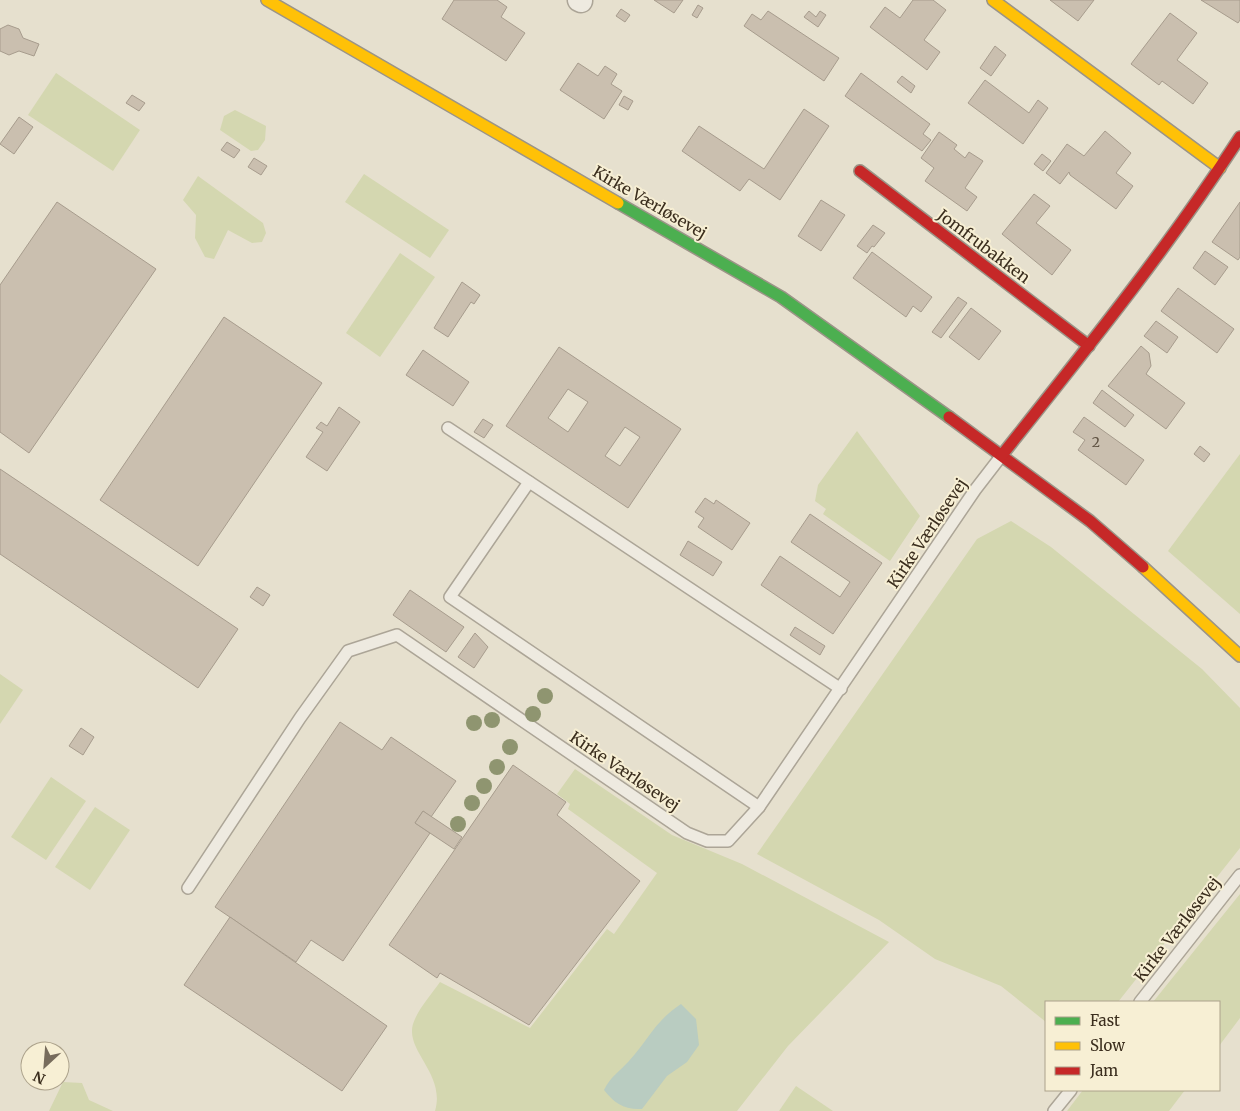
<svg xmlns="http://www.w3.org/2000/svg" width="1240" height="1111" font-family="Merriweather,serif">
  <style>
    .green { fill: #d4d7b0 }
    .water { fill: #b9ccc1 }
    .building { fill: #cabfaf; stroke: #a79c8d; fill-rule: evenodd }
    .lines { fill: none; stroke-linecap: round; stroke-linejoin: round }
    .lane-casing { stroke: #aca597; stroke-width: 14 }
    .street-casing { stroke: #aca597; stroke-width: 25 }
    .fast-casing { stroke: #9b9487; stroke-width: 14 }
    .slow-casing { stroke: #9b9487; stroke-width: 14 }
    .jam-casing { stroke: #9b9487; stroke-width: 14 }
    .lane { stroke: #eeeae0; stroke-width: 11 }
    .street { stroke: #eeeae0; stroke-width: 22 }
    .fast { stroke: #4caf50; stroke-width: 11 }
    .slow { stroke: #ffc107; stroke-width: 11 }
    .jam { stroke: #c62828; stroke-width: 11 }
    .tree { fill: #8f9570 }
    .labels { text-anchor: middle; stroke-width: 4; stroke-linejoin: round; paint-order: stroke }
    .number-label { font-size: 14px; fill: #5f5242 }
    .street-label { font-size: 16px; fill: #3b2e1e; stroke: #f7efd4 }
  </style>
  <rect width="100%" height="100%" fill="#e6e0ce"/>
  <g class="green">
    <polygon points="56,73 140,130 113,171 28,115"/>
    <polygon points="235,110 266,126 265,140 258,150 251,151 220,130 224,116"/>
    <polygon points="364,174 449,230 430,258 345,202"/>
    <polygon points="198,176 263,223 266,233 262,242 252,243 228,230 214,259 205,257 195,238 196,215 183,200"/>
    <polygon points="400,253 435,277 380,357 346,333"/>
    <polygon points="857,431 920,516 890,561 823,514 826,509 815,501 818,485"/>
    <polygon points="1240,454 1240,614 1168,551"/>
    <polygon points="1011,521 1051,547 1202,669 1240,708 1240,848 1118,1002 1046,1002 1046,1022 1001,986 935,959 879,920 757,854 977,539"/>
    <polygon points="0,674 23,690 0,724"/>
    <path d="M 575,769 L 672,835 L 742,864 L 889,942 L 788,1046 L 737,1111 L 435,1111 C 446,1074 405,1051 413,1024 C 418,1009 431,995 440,982 L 530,1028 L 607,929 L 614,934 L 657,873 L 568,809 L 570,804 L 557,794 Z"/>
    <polygon points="51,777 86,801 46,860 11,837"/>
    <polygon points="95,807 130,830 90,890 55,867"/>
    <polygon points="1240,894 1240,1018 1219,1046 1219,1002 1153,1002"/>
    <polygon points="63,1082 82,1083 89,1100 113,1111 49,1111"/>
    <polygon points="796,1086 833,1111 779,1111"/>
    <polygon points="1083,1090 1185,1090 1169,1111 1067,1111"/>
  </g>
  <path class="water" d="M 681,1004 L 696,1019 L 699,1045 L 687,1062 L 667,1076 L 642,1109 C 624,1110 614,1103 604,1090 C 610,1077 620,1071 629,1061 C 649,1039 655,1021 681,1004 Z"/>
  <g class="building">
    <polygon points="454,0 497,0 507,7 501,17 525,33 506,61 442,19"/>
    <polygon points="654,0 683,0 674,13"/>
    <polygon points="913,0 933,0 946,10 924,40 940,52 927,70 870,27 885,7 900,18"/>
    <polygon points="1050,0 1094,0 1078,21"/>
    <polygon points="1201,0 1240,0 1240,20 1238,23"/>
    <polygon points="698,5 703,8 697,18 692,15"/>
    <polygon points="621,9 630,15 625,22 616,16"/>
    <polygon points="768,11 839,58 824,81 744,26 752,14 761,20"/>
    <polygon points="809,11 816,17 820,11 826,15 818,27 804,17"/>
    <polygon points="1170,13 1197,33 1177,60 1208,83 1193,104 1162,81 1159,85 1131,64"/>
    <polygon points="8,25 19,29 23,38 39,44 34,56 19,51 9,55 0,51 0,29"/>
    <polygon points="995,46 1006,55 991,76 980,68"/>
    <polygon points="578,63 598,76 605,66 617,74 611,84 622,91 604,119 560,90"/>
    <polygon points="861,73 930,124 923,134 931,140 922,151 845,96"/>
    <polygon points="902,76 915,86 911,93 897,82"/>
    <polygon points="985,80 1029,113 1038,100 1048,108 1023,144 968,103"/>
    <polygon points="132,95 145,103 139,111 126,103"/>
    <polygon points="624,96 633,101 628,110 619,105"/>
    <polygon points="804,109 829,126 780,200 749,179 740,191 682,151 699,126 764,169"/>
    <polygon points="19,117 33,127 14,154 0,144"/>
    <polygon points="1105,131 1131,153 1116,173 1133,186 1116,209 1070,175 1069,172 1060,184 1046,173 1067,144 1084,156"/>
    <polygon points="939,132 957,145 954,149 965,158 969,152 983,161 965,188 977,197 967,211 925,181 934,168 921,158"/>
    <polygon points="227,142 240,150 234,158 221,150"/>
    <polygon points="1042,154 1051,161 1043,171 1034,164"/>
    <polygon points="254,158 267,166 261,175 248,167"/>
    <polygon points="1034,194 1050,206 1036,223 1071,250 1052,275 1002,234"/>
    <polygon points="821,200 845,215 821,251 798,236"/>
    <polygon points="57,202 156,269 29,453 0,432 0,285"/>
    <polygon points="1240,202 1240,257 1238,260 1212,242"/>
    <polygon points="873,225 885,233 874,247 872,246 867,253 857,246"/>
    <polygon points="1205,251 1228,267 1215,285 1193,268"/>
    <polygon points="872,252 932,297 921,312 913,306 906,317 853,278"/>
    <polygon points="462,282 480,295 474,304 471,302 448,337 434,328"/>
    <polygon points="1178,288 1234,329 1217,353 1161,311"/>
    <polygon points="958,297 967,303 941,338 932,332"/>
    <polygon points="971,308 1001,331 979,360 949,337"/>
    <polygon points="224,317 322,383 198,566 100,500"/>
    <polygon points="1156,321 1178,337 1167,353 1144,336"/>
    <polygon points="1141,346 1149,353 1151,366 1146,374 1185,403 1166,429 1108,386"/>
    <path d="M 559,347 L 681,429 L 628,508 L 506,426 ZM 568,389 L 588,402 L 568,432 L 548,418 ZM 625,427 L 640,437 L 620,466 L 605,456 Z"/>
    <polygon points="423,350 469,382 453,406 406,375"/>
    <polygon points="1102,390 1134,415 1125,427 1093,403"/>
    <polygon points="339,407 360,422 327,471 306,457 323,432 316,428 321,422 327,426"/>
    <polygon points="1084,417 1144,460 1126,485 1078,450 1085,440 1073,432"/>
    <polygon points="483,419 493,425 484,438 474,432"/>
    <polygon points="1200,446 1210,454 1204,462 1194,454"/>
    <polygon points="0,469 238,629 198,688 0,554"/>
    <polygon points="705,498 714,504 716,500 750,523 732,550 698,527 704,518 695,512"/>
    <polygon points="810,514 882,563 833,634 761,585 780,556 840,597 850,582 791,542"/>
    <polygon points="688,541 722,562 713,576 680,555"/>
    <polygon points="257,587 270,595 263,606 250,597"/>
    <polygon points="410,590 464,627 446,652 393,615"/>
    <polygon points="795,627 825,646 820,655 790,635"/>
    <polygon points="475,633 488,647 474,668 458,657"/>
    <polygon points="340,722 382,750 391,737 456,781 431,817 423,811 415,823 430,833 343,961 311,940 296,962 215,907"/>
    <polygon points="81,728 94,737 83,755 69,746"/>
    <polygon points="513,765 566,802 557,815 640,881 529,1025 440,973 437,978 389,945"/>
    <polygon points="423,811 462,837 454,849 415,823"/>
    <polygon points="230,917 387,1026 342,1091 184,985"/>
  </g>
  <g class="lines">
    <g class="lane-casing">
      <g id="lane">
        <polyline points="448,428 841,689"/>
        <polyline points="529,482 450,597 759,807"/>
        <polyline points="188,888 300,718 348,651 397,635 687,833 707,841 728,841 759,807 975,490 1002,455"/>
        <polyline points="1140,1002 1240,875"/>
        <polyline points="1054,1111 1071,1090"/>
      </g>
    </g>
    <g class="street-casing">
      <polyline id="street" points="579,0 581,1"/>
    </g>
    <g class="fast-casing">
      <polyline id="fast" points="618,203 781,297 949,417"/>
    </g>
    <g class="slow-casing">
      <g id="slow">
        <polyline points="267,0 618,203"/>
        <polyline points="993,0 1220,168"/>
        <polyline points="1143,567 1240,656"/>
      </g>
    </g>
    <g class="jam-casing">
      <g id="jam">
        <polyline points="860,171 1089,346"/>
        <polyline points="949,417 1090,521 1143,567"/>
        <path d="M 1002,455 C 1084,352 1168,248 1240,137"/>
      </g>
    </g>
    <use href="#lane" class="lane"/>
    <use href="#street" class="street"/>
    <use href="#fast" class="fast"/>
    <use href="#slow" class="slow"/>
    <use href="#jam" class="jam"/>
  </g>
  <g class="tree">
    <circle cx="545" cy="696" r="8"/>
    <circle cx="533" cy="714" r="8"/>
    <circle cx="492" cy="720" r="8"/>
    <circle cx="474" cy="723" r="8"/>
    <circle cx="510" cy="747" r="8"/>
    <circle cx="497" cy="767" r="8"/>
    <circle cx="484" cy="786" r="8"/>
    <circle cx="472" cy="803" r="8"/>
    <circle cx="458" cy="824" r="8"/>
  </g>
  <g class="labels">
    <g class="number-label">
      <text x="1096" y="447">2</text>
    </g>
    <g class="street-label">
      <text transform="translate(650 202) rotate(30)" y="6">Kirke Værløsevej</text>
      <text transform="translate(984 246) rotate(37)" y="6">Jomfrubakken</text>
      <text transform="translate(927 533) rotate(-56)" y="6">Kirke Værløsevej</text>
      <text transform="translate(625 771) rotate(34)" y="6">Kirke Værløsevej</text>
      <text transform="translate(1177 929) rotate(-52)" y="6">Kirke Værløsevej</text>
    </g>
  </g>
  <rect x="1045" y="1001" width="175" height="90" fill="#f7efd4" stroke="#aca28b"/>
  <rect x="1055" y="1017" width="25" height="8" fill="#4caf50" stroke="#aca28b"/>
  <text x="1090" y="1026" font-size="15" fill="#3b2e1e">Fast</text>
  <rect x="1055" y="1042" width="25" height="8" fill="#ffc107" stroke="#aca28b"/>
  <text x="1090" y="1051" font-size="15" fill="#3b2e1e">Slow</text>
  <rect x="1055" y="1067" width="25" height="8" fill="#c62828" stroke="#aca28b"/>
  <text x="1090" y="1076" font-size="15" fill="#3b2e1e">Jam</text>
  <g transform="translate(45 1066) rotate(206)"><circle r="24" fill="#f7efd4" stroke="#aca28b"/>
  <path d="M0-4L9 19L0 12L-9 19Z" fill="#776c5c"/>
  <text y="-8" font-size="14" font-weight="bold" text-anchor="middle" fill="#3b2e1e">N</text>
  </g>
</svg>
